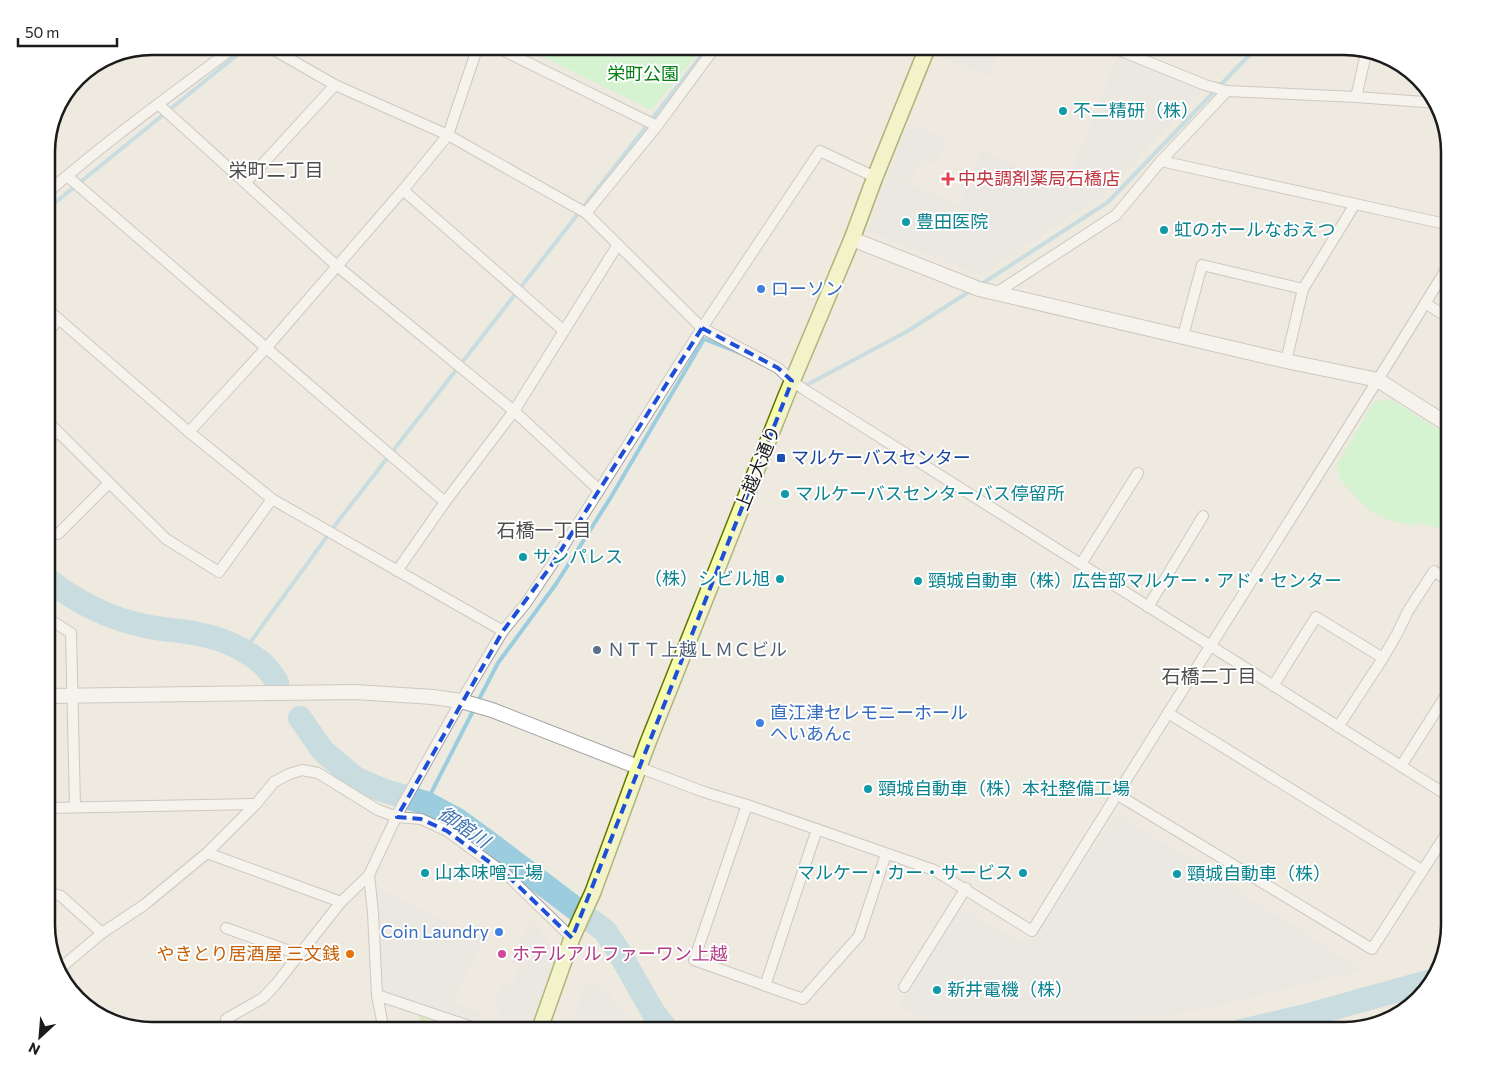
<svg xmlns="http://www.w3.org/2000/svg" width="1496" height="1077" font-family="Commissioner,'Noto Sans JP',sans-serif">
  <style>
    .grass { fill: #c2eda0 }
    .park { fill: #b7fdc0 }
    .parking { fill: #e7e7e7 }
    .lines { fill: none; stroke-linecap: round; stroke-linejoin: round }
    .stream { stroke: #9ccddf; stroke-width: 4 }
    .river { stroke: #9ccddf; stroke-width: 24 }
    .minor-casing { stroke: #a2a2a2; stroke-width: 12 }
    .tertiary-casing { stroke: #a2a2a2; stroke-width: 16 }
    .secondary-casing { stroke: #627400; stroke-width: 18 }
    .minor { stroke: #fff; stroke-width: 10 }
    .tertiary { stroke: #fff; stroke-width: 14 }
    .secondary { stroke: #f6fead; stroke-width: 15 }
    .marked { fill: none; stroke: #1d4ed8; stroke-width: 4; stroke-dasharray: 10 6; stroke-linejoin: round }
    .culture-dot { fill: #0f9aa8; stroke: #fff; stroke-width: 2 }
    .health-dot { fill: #e0444e; stroke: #fff; stroke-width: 2 }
    .shop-dot { fill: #3f7fe0; stroke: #fff; stroke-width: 2 }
    .transit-dot { fill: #1a4fb4; stroke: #fff; stroke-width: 2 }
    .service-dot { fill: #5c6f8a; stroke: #fff; stroke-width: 2 }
    .food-dot { fill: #e8710a; stroke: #fff; stroke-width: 2 }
    .hotel-dot { fill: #d1479c; stroke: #fff; stroke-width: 2 }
    .labels { text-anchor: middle; stroke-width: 4; stroke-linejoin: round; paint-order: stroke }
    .park-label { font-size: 18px; fill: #037f13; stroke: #fff }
    .culture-label { font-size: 18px; fill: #0d838f; stroke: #fff; text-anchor: start }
    .health-label { font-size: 18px; fill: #be3a42; stroke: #fff; text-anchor: start }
    .shop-label { font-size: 18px; fill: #366cbe; stroke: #fff; text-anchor: start }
    .transit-label { font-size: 18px; fill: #164399; stroke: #fff; text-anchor: start }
    .street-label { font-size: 18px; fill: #1b1b1b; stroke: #fff }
    .service-label { font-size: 18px; fill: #4e5e75; stroke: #fff; text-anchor: start }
    .food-label { font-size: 18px; fill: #c56008; stroke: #fff; text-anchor: end }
    .hotel-label { font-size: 18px; fill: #b23c85; stroke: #fff; text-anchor: start }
    .neighbourhood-label { font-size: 19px; fill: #4e4e4e; stroke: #fff }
    .water-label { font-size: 19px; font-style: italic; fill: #4174b1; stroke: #fff }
    .rim { fill: none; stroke: #1b1b1b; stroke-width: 2.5 }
  </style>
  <rect width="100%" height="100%" fill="#eeeadf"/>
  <polygon class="grass" points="418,1015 459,1031 422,1031"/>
  <g class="park">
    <polygon points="521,46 704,46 651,110"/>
    <polygon points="1390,399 1450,437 1450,525 1446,531 1423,523 1413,525 1391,521 1370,511 1342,482 1336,466 1374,402"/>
  </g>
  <g class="parking">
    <polygon points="939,46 1001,46 990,76 935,55"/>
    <polygon points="1120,50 1210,84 1101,197 980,275 867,231 889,176 959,205 980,151 1066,184"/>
    <polygon points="909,123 946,139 936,166 921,159 911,183 889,175"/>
    <polygon points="1119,814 1359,968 1356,972 1201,1010 1053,1031 973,1031 1026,948 1115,817"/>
    <polygon points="378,888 482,940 453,1000 490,1018 487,1026 385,993 382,988 375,899"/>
    <polygon points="961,907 1012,938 1028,943 971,1031 938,1031 899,1005"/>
    <polygon points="529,919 559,952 527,1031 504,1031 491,1027 501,1007 494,1003 502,981 513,985 520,966 511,962"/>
    <polygon points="588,979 608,993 641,1031 568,1031"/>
  </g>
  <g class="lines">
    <g class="stream">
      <polyline points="46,210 248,46"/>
      <polyline points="980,285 1108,202 1258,46"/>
      <polyline points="803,387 906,332 972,290"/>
      <polyline points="244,651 339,520 709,46"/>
      <polyline points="477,703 498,663 556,584 611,497 704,339 740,353"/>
      <polyline points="426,803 474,709"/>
    </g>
    <g class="river">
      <path d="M 46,578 C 74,601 110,619 145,626 C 162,630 181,630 198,634 C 221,638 245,649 263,664 C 268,669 273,676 277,682"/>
      <polyline points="300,718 323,751 355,778 382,790 426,803 456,819 489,843 605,931 619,952 653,1012 668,1031"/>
      <polyline points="1241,1031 1305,1016 1431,981"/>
    </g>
    <g class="minor-casing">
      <g id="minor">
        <polyline points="267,46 335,85 448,135 586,213 702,328 778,368 792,381 805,390 1450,797"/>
        <polyline points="494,46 657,126"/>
        <polyline points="1114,46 1114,48 1205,85 1227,91 1356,97 1438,103"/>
        <polyline points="1356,97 1366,54"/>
        <polyline points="158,104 337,266 514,411 599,490"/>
        <polyline points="1161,161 1450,225"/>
        <polyline points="67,176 445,502"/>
        <polyline points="246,182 335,85"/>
        <polyline points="403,190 564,331"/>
        <path d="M 46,194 C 106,141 172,94 236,46"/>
        <polyline points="586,213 657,126 716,46"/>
        <polyline points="996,293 1116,215 1161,161 1227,91"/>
        <polyline points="1425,303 1450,319"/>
        <polyline points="46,308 189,432 272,499 503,631"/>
        <polyline points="46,334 59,319"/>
        <polyline points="1183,336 1202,265 1303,289"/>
        <polyline points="1286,361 1303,289 1355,204"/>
        <polyline points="46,420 166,539 219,572 272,499"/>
        <polyline points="189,432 267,347 403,190 448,135 478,46"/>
        <polyline points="46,444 57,431"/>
        <polyline points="58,534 109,483"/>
        <polyline points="1081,564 1138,473"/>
        <polyline points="397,571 445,502 514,411 617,246"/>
        <polyline points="1148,607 1203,516"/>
        <polyline points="46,617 71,633 75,807"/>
        <polyline points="1273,686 1316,617 1383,658"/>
        <polyline points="1168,713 1422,870"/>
        <polyline points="1338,727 1383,658 1398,632 1408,611 1434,571 1450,582"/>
        <polyline points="1401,766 1450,689"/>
        <path d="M 638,767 L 704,792 L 747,805 L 934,870 L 1032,931 C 1170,707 1313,487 1450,263"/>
        <polyline points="1118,795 1372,949 1450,828"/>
        <polyline points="747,805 694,960 803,999 859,936 886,854"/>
        <polyline points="46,808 256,804"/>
        <polyline points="207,853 341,902"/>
        <polyline points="46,892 61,896 102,933"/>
        <polyline points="226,928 298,954"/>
        <polyline points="57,971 102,933 144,905 207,853 256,804 274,782 289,774 302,770 318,773 378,810 397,817 421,819 447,831 507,875 572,938"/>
        <polyline points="765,986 817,829"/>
        <polyline points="904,987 966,888"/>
        <polyline points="377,995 484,1031"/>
        <polyline points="226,1019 263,998 276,984 341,902 369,875"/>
        <polyline points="384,1031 377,995 373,913 369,875 399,811 461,701 503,631 526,603 551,566 702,328 820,151 875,177"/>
      </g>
    </g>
    <g class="tertiary-casing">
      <g id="tertiary">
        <polyline points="852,239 979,289 1286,361 1378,380 1450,426"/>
        <polyline points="46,696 355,692 433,697 461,701 492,710 638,767"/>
      </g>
    </g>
    <g class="secondary-casing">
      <polyline id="secondary" points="539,1031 572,938 593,892 647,745 786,396 852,239 875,177 928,46"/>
    </g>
    <use href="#minor" class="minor"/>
    <use href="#tertiary" class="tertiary"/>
    <use href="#secondary" class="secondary"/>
  </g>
  <path d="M0 0H1496V1077H0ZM 702,328 L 778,368 L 792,381 L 572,938 L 507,875 L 447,831 L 421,819 L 397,817 L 503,631 L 551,566 Z" fill="#eeeadf" fill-opacity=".55" fill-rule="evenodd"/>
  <path class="marked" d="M 702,328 L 778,368 L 792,381 L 572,938 L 507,875 L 447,831 L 421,819 L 397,817 L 503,631 L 551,566 Z"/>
  <g class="culture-dot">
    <circle cx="1063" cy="111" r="5"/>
    <circle cx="906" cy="222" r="5"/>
    <circle cx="1164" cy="230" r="5"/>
    <circle cx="785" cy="494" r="5"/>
    <circle cx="523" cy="557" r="5"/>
    <circle cx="780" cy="579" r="5"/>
    <circle cx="918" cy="581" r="5"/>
    <circle cx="868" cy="789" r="5"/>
    <circle cx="425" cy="873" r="5"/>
    <circle cx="1023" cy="873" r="5"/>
    <circle cx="1177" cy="874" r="5"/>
    <circle cx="937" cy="990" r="5"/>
  </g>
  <path class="health-dot" d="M945.5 171.5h5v5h5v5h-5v5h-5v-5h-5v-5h5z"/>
  <g class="shop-dot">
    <circle cx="761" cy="289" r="5"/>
    <circle cx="760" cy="723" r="5"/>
    <circle cx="499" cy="932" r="5"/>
  </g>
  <rect class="transit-dot" x="776" y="453" width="10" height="10" rx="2.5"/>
  <circle class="service-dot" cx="597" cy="650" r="5"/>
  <circle class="food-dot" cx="350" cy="954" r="5"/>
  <circle class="hotel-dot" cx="502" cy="954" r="5"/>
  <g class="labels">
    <g class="park-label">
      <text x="643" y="80">栄町公園</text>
    </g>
    <g class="culture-label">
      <text x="1073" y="117">不二精研（株）</text>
      <text x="916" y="228">豊田医院</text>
      <text x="1174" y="236">虹のホールなおえつ</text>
      <text x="795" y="500">マルケーバスセンターバス停留所</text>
      <text x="533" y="563">サンパレス</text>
      <text x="770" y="585" text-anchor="end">（株）シビル旭</text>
      <text x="928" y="587">頸城自動車（株）広告部マルケー・アド・センター</text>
      <text x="878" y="795">頸城自動車（株）本社整備工場</text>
      <text x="435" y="879">山本味噌工場</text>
      <text x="1013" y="879" text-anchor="end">マルケー・カー・サービス</text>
      <text x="1187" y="880">頸城自動車（株）</text>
      <text x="947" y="996">新井電機（株）</text>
    </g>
    <g class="health-label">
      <text x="958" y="185">中央調剤薬局石橋店</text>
    </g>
    <g class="shop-label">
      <text x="771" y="295">ローソン</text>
      <text x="770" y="719">直江津セレモニーホール<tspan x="770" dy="21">へいあんc</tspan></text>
      <text x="489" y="938" text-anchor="end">Coin Laundry</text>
    </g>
    <g class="transit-label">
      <text x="791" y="464">マルケーバスセンター</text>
    </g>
    <g class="street-label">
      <text transform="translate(758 468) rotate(-68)" y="6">上越大通り</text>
    </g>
    <g class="service-label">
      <text x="607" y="656">ＮＴＴ上越ＬＭＣビル</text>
    </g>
    <g class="food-label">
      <text x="340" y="960">やきとり居酒屋 三文銭</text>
    </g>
    <g class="hotel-label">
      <text x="512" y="960">ホテルアルファーワン上越</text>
    </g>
    <g class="neighbourhood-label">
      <text x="276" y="177">栄町二丁目</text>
      <text x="544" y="537">石橋一丁目</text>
      <text x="1209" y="683">石橋二丁目</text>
    </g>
    <g class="water-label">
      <text transform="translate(464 827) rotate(34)" y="7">御館川</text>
    </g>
  </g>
  <path d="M0 0H1496V1077H0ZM152 55H1344A97 97 0 0 1 1441 152V925A97 97 0 0 1 1344 1022H152A97 97 0 0 1 55 925V152A97 97 0 0 1 152 55Z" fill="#fff" fill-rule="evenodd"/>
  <path class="rim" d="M152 55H1344A97 97 0 0 1 1441 152V925A97 97 0 0 1 1344 1022H152A97 97 0 0 1 55 925V152A97 97 0 0 1 152 55Z"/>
  <g transform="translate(40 1037) rotate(206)" stroke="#ffffff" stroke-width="4" paint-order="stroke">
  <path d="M0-4L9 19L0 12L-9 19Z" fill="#1b1b1b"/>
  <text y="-8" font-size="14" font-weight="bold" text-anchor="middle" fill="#1b1b1b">N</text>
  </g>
  <path d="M18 38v8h99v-8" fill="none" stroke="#1b1b1b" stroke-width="2.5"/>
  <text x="25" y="38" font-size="15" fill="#1b1b1b" stroke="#ffffff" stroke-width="4" paint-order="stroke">50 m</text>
</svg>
